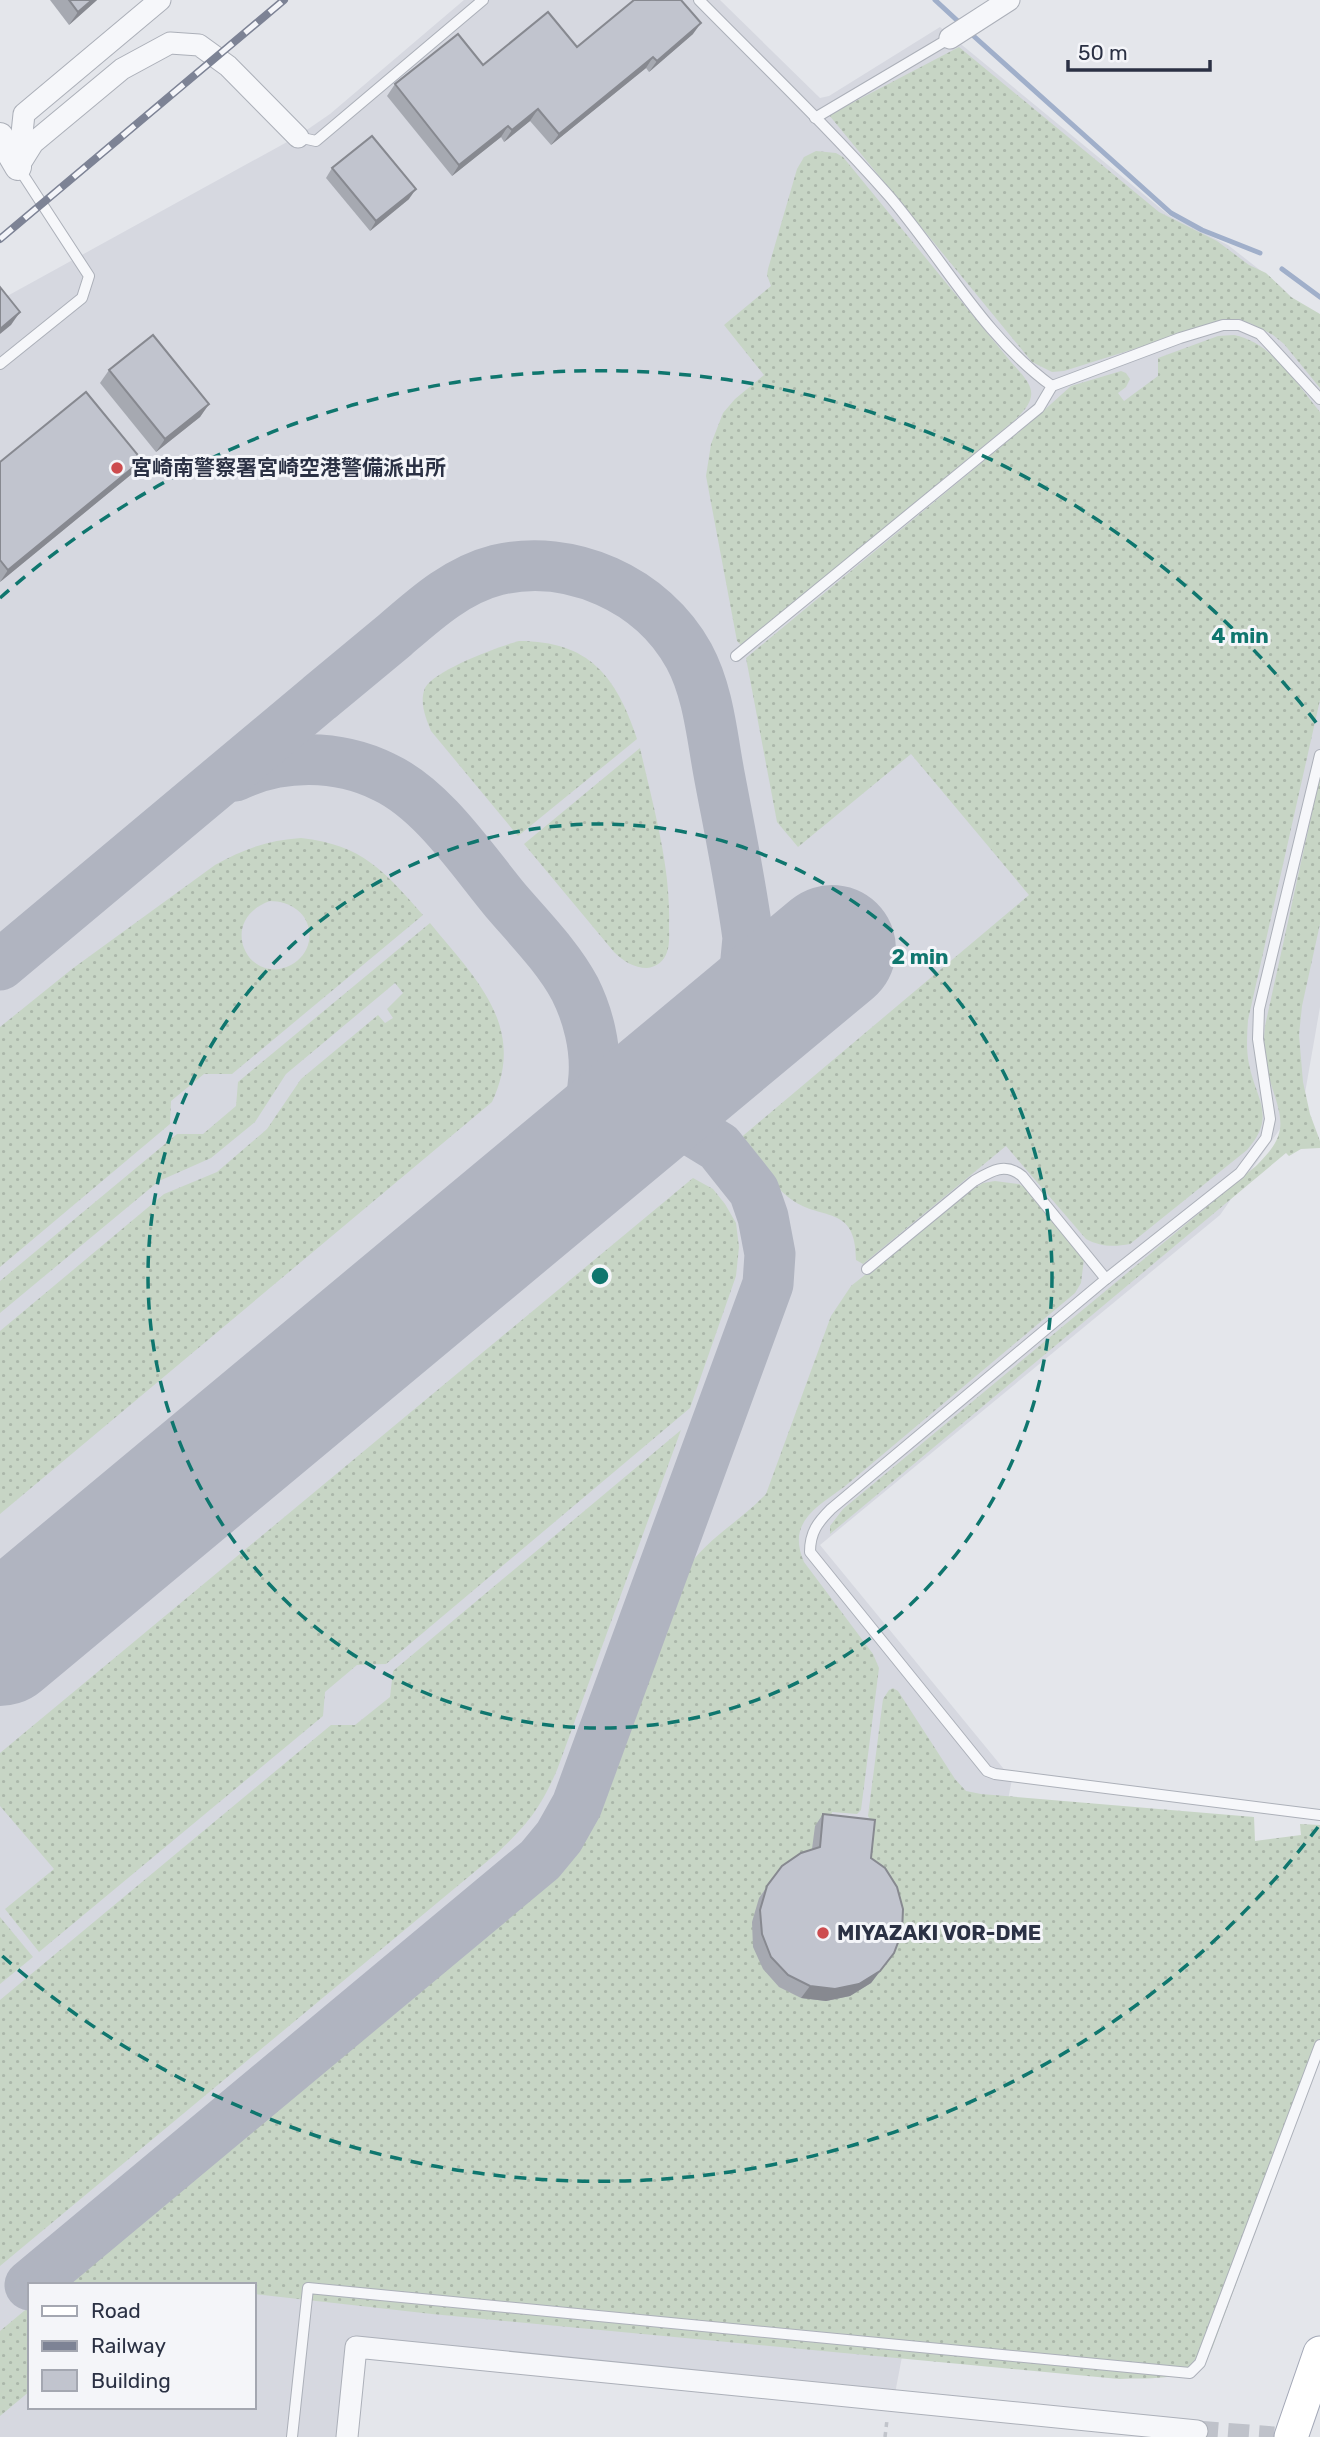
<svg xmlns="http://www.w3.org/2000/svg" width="1320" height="2437" font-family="Rubik,'Noto Sans JP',sans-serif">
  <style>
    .built { fill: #d6d8e0; fill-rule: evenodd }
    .grass { fill: url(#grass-dots); fill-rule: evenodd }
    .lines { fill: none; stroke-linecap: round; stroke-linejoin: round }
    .stream { stroke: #a0afca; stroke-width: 5 }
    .taxiway { stroke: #b0b4c0; stroke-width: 51 }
    .runway { stroke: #b0b4c0; stroke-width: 128 }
    .minor-tunnel { stroke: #bfc2ca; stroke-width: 21; stroke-dasharray: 21 10; stroke-linecap: butt }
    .service-casing { stroke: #acb0b9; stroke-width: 12 }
    .minor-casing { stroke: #acb0b9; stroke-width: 23 }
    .tertiary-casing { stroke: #acb0b9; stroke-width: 28 }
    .primary-casing { stroke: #a3a8b7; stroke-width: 35 }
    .path { stroke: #c1c4cb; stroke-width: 3.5; stroke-dasharray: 5 5; stroke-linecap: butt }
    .service { stroke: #f6f7fa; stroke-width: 10 }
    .minor { stroke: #f6f7fa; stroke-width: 21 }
    .tertiary { stroke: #f6f7fa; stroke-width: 26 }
    .primary { stroke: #fff; stroke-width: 33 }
    .rail-casing { stroke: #7d8395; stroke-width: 8 }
    .rail { stroke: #f4f5f9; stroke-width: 5; stroke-dasharray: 16; stroke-linecap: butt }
    .wall { fill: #a6a9b1 }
    .shaded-wall { fill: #878990 }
    .building { fill: #c1c4ce; stroke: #878990; stroke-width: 2 }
    .ring { fill: none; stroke: #0f766e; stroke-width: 3.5; stroke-dasharray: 12 9 }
    .poi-dot { fill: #cd4c4f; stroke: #f4f5f9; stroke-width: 2.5 }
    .labels { text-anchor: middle; stroke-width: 6; stroke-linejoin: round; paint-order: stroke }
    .poi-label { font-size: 21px; font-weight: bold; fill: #2b3144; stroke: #f4f5f9; text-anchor: start }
    .centre { fill: #0f766e; stroke: #f4f5f9; stroke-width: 3.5 }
    .ring-label { font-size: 21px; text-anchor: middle; font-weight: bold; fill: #0f766e; stroke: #f4f5f9; stroke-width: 6; stroke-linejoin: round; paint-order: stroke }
  </style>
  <defs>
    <pattern id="grass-dots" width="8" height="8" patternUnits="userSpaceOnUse" patternTransform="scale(1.75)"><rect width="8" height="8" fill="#c7d5c5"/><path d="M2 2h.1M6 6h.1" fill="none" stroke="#abb7aa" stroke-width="1.8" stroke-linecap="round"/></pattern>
  </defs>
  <rect width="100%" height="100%" fill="#e4e6eb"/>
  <path class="built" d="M 464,0 L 720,0 L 820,98 L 829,96 L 940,27 L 1170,216 L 1228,245 L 1279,285 L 1320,325 L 1320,1007 L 1305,1093 L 1220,1215 L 820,1545 L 1012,1779 L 893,2404 L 353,2341 L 343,2437 L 0,2437 L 0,300 L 298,136 L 330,114 ZM 30,2285 L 254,2285 L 254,2407 L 30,2407 Z"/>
  <g class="grass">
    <polygon points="959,47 1159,212 1217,241 1249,265 1266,273 1291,297 1320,314 1320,388 1284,344 1273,335 1250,323 1235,321 1156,342 1064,371 1052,372 1032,362 829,115"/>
    <path d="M 816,151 L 836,153 L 843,157 L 1011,362 C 1031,384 1042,394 1016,419 L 742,646 L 737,641 L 706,476 L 711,444 L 723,413 L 735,399 L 764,375 L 724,325 L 771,286 L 767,275 L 768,269 L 797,169 L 804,157 Z"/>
    <path d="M 1234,335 C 1273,343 1296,383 1320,412 L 1320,700 L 1248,1020 C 1247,1035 1246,1049 1249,1064 C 1256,1100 1277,1116 1247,1150 L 1130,1244 C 1114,1247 1101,1247 1086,1239 L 1006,1146 L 863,1264 L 856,1260 C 856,1202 820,1223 788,1197 C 769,1181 753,1159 738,1140 L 1029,895 L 911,754 L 798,847 L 777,822 L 746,658 L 1032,421 L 1071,386 L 1121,371 L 1126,373 L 1130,379 L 1126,387 L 1118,393 L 1124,401 L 1158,376 L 1158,358 L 1218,336 Z"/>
    <path d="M 519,641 C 589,641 616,676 637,739 L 518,836 L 431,731 C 426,719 419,702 425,688 C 434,670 500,646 519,641 Z"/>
    <path d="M 640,748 C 653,806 671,866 669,925 C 669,934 670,944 667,952 C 664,961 657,967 647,968 C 634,968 623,961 614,952 L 524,844 Z"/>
    <path d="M 1320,776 L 1320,924 L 1302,1006 L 1299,1035 L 1303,1082 L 1310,1114 L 1320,1141 L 1320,1148 L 1301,1149 L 1289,1156 L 1286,1153 L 830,1534 L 830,1526 L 843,1509 L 1256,1166 C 1289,1134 1283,1121 1270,1081 C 1264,1063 1263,1044 1265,1026 Z"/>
    <path d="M 301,838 C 363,845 384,871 423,915 L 232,1074 L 204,1074 L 171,1101 L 170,1124 L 0,1267 L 0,1027 L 72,969 L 215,865 C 243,849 269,840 301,838 ZM 270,901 C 292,901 313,916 309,941 C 307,952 300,960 291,965 C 248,987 216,920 270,901 Z"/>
    <path d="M 430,923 C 474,977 528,1026 492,1102 L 0,1514 L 0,1331 L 164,1194 L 217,1172 L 267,1129 L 301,1079 L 378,1015 L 385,1023 L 393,1018 L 387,1009 L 403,993 L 395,983 L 286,1074 L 255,1122 L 211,1158 L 159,1181 L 0,1313 L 0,1281 L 177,1134 L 203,1134 L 236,1106 L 238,1082 Z"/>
    <polygon points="693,1178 713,1189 725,1204 736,1223 739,1247 736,1276 690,1408 386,1664 357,1665 325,1692 323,1716 39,1952 5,1909 54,1869 0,1806 0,1753"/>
    <path d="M 995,1181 L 1019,1184 L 1030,1191 L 1084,1259 L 1081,1283 L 1075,1293 L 844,1487 C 815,1508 787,1523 804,1562 L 873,1654 L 879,1668 L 861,1810 L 857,1814 L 832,1812 L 831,1818 L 872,1822 L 868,1816 L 883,1699 L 889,1690 L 893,1688 L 898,1691 L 955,1779 L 966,1791 L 981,1794 L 1254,1817 L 1255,1841 L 1301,1835 L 1300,1824 L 1320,1825 L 1320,2057 L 1212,2349 C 1192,2384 1154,2377 1119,2379 L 432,2314 L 254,2294 L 254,2285 L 159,2283 L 156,2285 L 56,2285 L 536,1887 C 562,1862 583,1838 597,1805 L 684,1573 C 705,1539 740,1522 766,1494 L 831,1316 L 851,1286 L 970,1191 L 983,1183 Z"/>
    <path d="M 681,1430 L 557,1770 C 540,1809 527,1825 496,1854 L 0,2266 L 0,2000 L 331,1725 L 355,1725 L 390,1697 L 393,1671 Z"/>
    <polygon points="0,1917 33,1957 0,1984"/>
    <polygon points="30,2306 30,2391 0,2416 0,2331"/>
  </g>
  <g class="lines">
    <g class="stream">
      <polyline points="935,0 961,24"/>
      <polyline points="968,31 1171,213 1202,230 1260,253"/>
      <polyline points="1282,269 1320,297"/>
    </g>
    <g class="taxiway">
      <path d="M 235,776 C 281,754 338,754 384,777 C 433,800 472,860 506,901 C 530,929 558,957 575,989 C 588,1015 596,1047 594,1076 C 592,1120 570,1157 543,1190"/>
      <path d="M 0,965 C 107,876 213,787 319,698 C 344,677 370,656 395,635 C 425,609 457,580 497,570 C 571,553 652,589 689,656 C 709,693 712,738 720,779 C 730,832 741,885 748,938 L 744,980 L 731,1011 L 703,1054"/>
      <polyline points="30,2285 540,1860 559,1837 577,1805 768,1284 770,1254 763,1217 754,1191 719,1147 683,1125 664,1122 624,1129 603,1138"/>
    </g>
    <polyline class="runway" points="0,1642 832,949"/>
    <polyline class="minor-tunnel" points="1197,2431 1274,2437"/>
    <g class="service-casing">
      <g id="service">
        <path d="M 699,0 C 763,65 829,128 889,196 C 943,259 984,337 1052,386"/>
        <polyline points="815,118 950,38"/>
        <polyline points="298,137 316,141 483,0"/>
        <polyline points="0,364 82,298 89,276 18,167"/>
        <polyline points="736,656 1039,408 1052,386 1180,338 1223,325 1239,325 1260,334 1320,399"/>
        <path d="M 1320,755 L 1259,1009 L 1258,1039 L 1270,1119 L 1266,1138 L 1240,1173 L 1106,1279 L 831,1509 C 818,1522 810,1532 810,1552 L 987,1771 L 995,1774 L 1320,1815"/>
        <path d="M 867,1269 L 974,1181 C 991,1171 1005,1162 1022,1176 L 1106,1279"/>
        <polyline points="292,2437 308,2288 1190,2373 1200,2363 1320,2045"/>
      </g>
    </g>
    <g class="minor-casing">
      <g id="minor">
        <polyline points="950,38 1009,0"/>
        <polyline points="19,162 24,114 160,0"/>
        <polyline points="18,167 33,143 122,69 170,43 199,45 228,66 298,137"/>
        <polyline points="347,2437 356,2347 1197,2431"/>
      </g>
    </g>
    <g class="tertiary-casing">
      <polyline id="tertiary" points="0,136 18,167"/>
    </g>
    <g class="primary-casing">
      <polyline id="primary" points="1291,2437 1320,2353"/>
    </g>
    <polyline class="path" points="885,2437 887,2420"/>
    <use href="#service" class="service"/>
    <use href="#minor" class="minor"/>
    <use href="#tertiary" class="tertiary"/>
    <use href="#primary" class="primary"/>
    <g class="rail-casing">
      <polyline id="rail" points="0,239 284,0"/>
    </g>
    <use href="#rail" class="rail"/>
  </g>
  <g class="wall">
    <polygon points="50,0 97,0 69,25"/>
    <polygon points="693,34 649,72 646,68 551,145 530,121 504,142 501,137 452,176 387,96 395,84 483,65 577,47"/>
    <polygon points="332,168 409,199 370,231 326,178"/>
    <polygon points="109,370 209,404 200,417 156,452 100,383"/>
    <polygon points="0,462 133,473 0,582"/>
    <polygon points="823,1814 871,1858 894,1953 871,1983 850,1996 826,2001 801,1998 779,1987 763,1969 753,1947 752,1922 759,1898 782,1866 812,1849 815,1826"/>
  </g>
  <g class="shaded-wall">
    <polygon points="92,0 97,0 69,25 78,12"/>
    <polygon points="701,23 693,34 649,72 657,61"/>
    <polygon points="653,57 646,68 551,145 559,134"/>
    <polygon points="538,109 530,121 504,142 512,130"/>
    <polygon points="508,126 501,137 452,176 459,165"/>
    <polygon points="416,189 409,199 370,231 376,221"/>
    <polygon points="20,312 11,325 0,334 0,329"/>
    <polygon points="209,404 200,417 156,452 165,439"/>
    <polygon points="142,460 133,473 0,582 8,570"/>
    <polygon points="894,1953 871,1983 850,1996 826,2001 801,1998 810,1986"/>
  </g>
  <g class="building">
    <polygon points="69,0 92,0 78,12"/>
    <polygon points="634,0 681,0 701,23 657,61 653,57 559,134 538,109 512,130 508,126 459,165 395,84 458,34 483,65 548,12 577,47"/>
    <polygon points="372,136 416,189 376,221 332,168"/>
    <polygon points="0,287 20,312 0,329"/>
    <polygon points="153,335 209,404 165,439 109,370"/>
    <polygon points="86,392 142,460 8,570 0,560 0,462"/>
    <polygon points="823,1814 875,1820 871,1858 885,1868 897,1887 903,1909 902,1932 894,1953 880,1971 859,1984 835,1989 810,1986 788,1975 771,1957 762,1934 760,1910 767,1886 782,1866 801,1853 820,1847"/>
  </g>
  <g class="ring">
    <circle cx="600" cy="1276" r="452"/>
    <path d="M1318 1827A905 905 0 0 1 0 1954M0 598A905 905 0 0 1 1318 725"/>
  </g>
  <g class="poi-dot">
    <circle cx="117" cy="468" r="7"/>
    <circle cx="823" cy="1933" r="7"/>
  </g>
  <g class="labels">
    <g class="poi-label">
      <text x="131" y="475">宮崎南警察署宮崎空港警備派出所</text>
      <text x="837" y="1940">MIYAZAKI VOR-DME</text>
    </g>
  </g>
  <circle cx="600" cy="1276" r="10" class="centre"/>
  <g class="ring-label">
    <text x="1240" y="643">4 min</text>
    <text x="920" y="964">2 min</text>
  </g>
  <rect x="28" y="2283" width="228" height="126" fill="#f4f5f9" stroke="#a4a7b1" stroke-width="2"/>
  <rect x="42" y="2306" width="35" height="10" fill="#ffffff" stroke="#a4a7b1" stroke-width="2"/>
  <text x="91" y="2318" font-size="21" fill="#2b3144">Road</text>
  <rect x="42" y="2341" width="35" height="10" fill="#7d8395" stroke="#a4a7b1" stroke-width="2"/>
  <text x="91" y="2353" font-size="21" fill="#2b3144">Railway</text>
  <rect x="42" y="2370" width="35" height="21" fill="#c1c4ce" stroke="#a4a7b1" stroke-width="2"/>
  <text x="91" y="2388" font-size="21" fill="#2b3144">Building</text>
  <path d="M1068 60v10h142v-10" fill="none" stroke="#2b3144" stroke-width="3.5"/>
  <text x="1078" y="60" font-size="21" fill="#2b3144" stroke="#f4f5f9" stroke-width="5" paint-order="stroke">50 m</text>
</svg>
